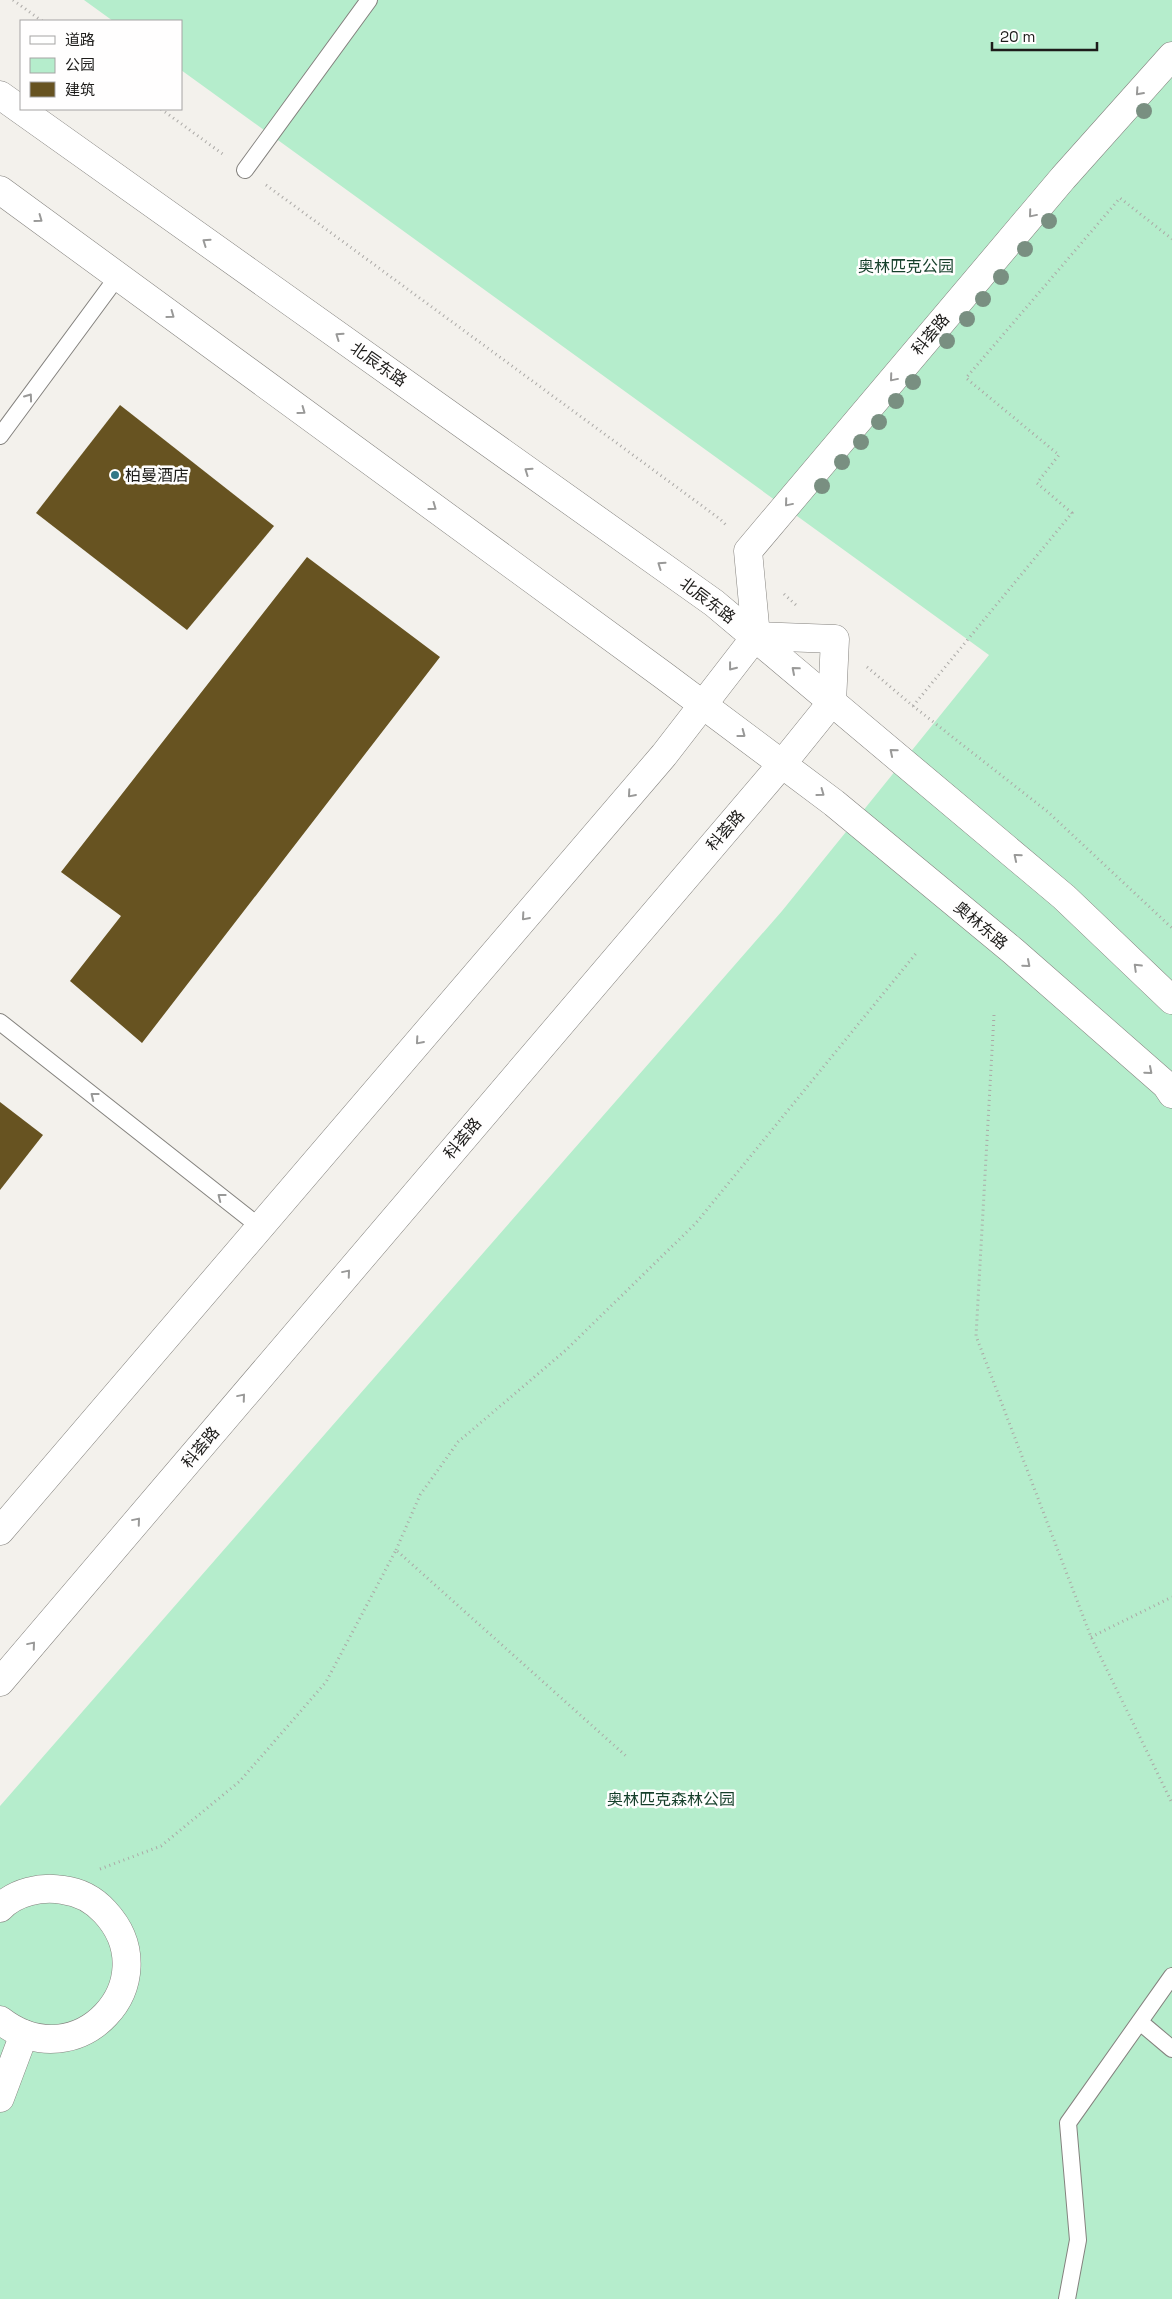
<svg xmlns="http://www.w3.org/2000/svg" width="1172" height="2299" font-family="'Space Grotesk','Noto Sans SC',sans-serif">
  <style>
    .green { fill: #b5edcc }
    .building { fill: #675321 }
    .lines { fill: none; stroke-linecap: round; stroke-linejoin: round }
    .lane-casing { stroke: #84827e; stroke-width: 18 }
    .street-casing { stroke: #84827e; stroke-width: 29 }
    .secondary-casing { stroke: #84827e; stroke-width: 29 }
    .primary-casing { stroke: #84827e; stroke-width: 29 }
    .path { stroke: #aba9a6; stroke-width: 3; stroke-dasharray: 1 4; stroke-linecap: butt }
    .lane { stroke: #fff; stroke-width: 16 }
    .street { stroke: #fff; stroke-width: 28 }
    .secondary { stroke: #fff; stroke-width: 28 }
    .primary { stroke: #fff; stroke-width: 28 }
    .tree { fill: #798f81 }
    .oneway { stroke: #999998 }
    .poi-dot { fill: #337786; stroke: #fffefe; stroke-width: 2 }
    .labels { text-anchor: middle; stroke-width: 5; stroke-linejoin: round; paint-order: stroke }
    .park-label { font-size: 16px; fill: #153f2a; stroke: #fffefe }
    .street-label { font-size: 16px; fill: #1d1c1a; stroke: #fffefe }
    .poi-label { font-size: 16px; fill: #1d1c1a; stroke: #fffefe; text-anchor: start }
  </style>
  <rect width="100%" height="100%" fill="#f3f1ec"/>
  <polygon class="green" points="84,0 1172,0 1172,2299 0,2299 0,1806 782,911 989,655 181,70 181,21 113,21"/>
  <g class="building">
    <polygon points="120,405 274,526 187,630 36,513"/>
    <polygon points="307,557 440,657 142,1043 70,981 121,916 61,872"/>
    <polygon points="0,1102 43,1135 0,1190"/>
  </g>
  <g class="lines">
    <g class="lane-casing">
      <g id="lane">
        <polyline points="245,170 369,0"/>
        <polyline points="0,436 118,276"/>
        <polyline points="0,1022 260,1227"/>
        <polyline points="1140,2022 1172,2049"/>
        <polyline points="1067,2299 1078,2240 1068,2123 1172,1976"/>
      </g>
    </g>
    <g class="street-casing">
      <g id="street">
        <polyline points="756,636 748,551 1063,178 1172,56"/>
        <path d="M 0,1908 C 15,1892 42,1886 63,1890 C 80,1892 94,1900 105,1912 C 169,1981 78,2081 0,2020"/>
        <polyline points="0,2098 24,2034"/>
      </g>
    </g>
    <g class="secondary-casing">
      <g id="secondary">
        <polyline points="0,95 714,603 1064,897 1172,1000"/>
        <polyline points="0,190 663,675 834,803 1013,951 1166,1085 1172,1094"/>
      </g>
    </g>
    <g class="primary-casing">
      <polyline id="primary" points="0,1531 664,755 756,636 835,639 832,702 782,764 0,1682"/>
    </g>
    <g class="path">
      <polyline points="13,0 42,21"/>
      <polyline points="161,109 224,155"/>
      <polyline points="266,185 720,519 727,526"/>
      <polyline points="784,594 796,605"/>
      <polyline points="867,667 913,706 1048,812 1172,928"/>
      <polyline points="913,706 1072,513 1037,483 1059,455 966,378 1120,198 1172,239"/>
      <polyline points="994,1015 976,1336 1091,1637 1172,1803"/>
      <polyline points="396,1550 420,1495 458,1442 566,1350 696,1223 918,951"/>
      <polyline points="1091,1637 1172,1597"/>
      <polyline points="100,1869 161,1846 240,1781 326,1682 396,1550 626,1756"/>
    </g>
    <use href="#lane" class="lane"/>
    <use href="#street" class="street"/>
    <use href="#secondary" class="secondary"/>
    <use href="#primary" class="primary"/>
  </g>
  <g class="tree">
    <circle cx="1144" cy="111" r="8"/>
    <circle cx="1049" cy="221" r="8"/>
    <circle cx="1025" cy="249" r="8"/>
    <circle cx="1001" cy="277" r="8"/>
    <circle cx="983" cy="299" r="8"/>
    <circle cx="967" cy="319" r="8"/>
    <circle cx="947" cy="341" r="8"/>
    <circle cx="913" cy="382" r="8"/>
    <circle cx="896" cy="401" r="8"/>
    <circle cx="879" cy="422" r="8"/>
    <circle cx="861" cy="442" r="8"/>
    <circle cx="842" cy="462" r="8"/>
    <circle cx="822" cy="486" r="8"/>
  </g>
  <defs><path id="oneway-chevron" d="M-2-3.5L2.5 0L-2 3.5" fill="none" stroke-width="1.6" stroke-linecap="round" stroke-linejoin="round" transform="scale(1.25)"/></defs>
  <g class="oneway">
    <use href="#oneway-chevron" transform="translate(1139 92) rotate(132)"/>
    <use href="#oneway-chevron" transform="translate(1032 214) rotate(130)"/>
    <use href="#oneway-chevron" transform="translate(39 219) rotate(36)"/>
    <use href="#oneway-chevron" transform="translate(206 242) rotate(-145)"/>
    <use href="#oneway-chevron" transform="translate(171 315) rotate(36)"/>
    <use href="#oneway-chevron" transform="translate(339 336) rotate(-145)"/>
    <use href="#oneway-chevron" transform="translate(893 378) rotate(130)"/>
    <use href="#oneway-chevron" transform="translate(29 397) rotate(-54)"/>
    <use href="#oneway-chevron" transform="translate(302 411) rotate(36)"/>
    <use href="#oneway-chevron" transform="translate(528 471) rotate(-145)"/>
    <use href="#oneway-chevron" transform="translate(788 503) rotate(130)"/>
    <use href="#oneway-chevron" transform="translate(433 507) rotate(36)"/>
    <use href="#oneway-chevron" transform="translate(661 565) rotate(-145)"/>
    <use href="#oneway-chevron" transform="translate(732 667) rotate(128)"/>
    <use href="#oneway-chevron" transform="translate(795 670) rotate(-139)"/>
    <use href="#oneway-chevron" transform="translate(742 734) rotate(37)"/>
    <use href="#oneway-chevron" transform="translate(893 752) rotate(-140)"/>
    <use href="#oneway-chevron" transform="translate(821 793) rotate(36)"/>
    <use href="#oneway-chevron" transform="translate(631 794) rotate(131)"/>
    <use href="#oneway-chevron" transform="translate(1017 857) rotate(-140)"/>
    <use href="#oneway-chevron" transform="translate(525 917) rotate(131)"/>
    <use href="#oneway-chevron" transform="translate(1027 964) rotate(41)"/>
    <use href="#oneway-chevron" transform="translate(1137 967) rotate(-136)"/>
    <use href="#oneway-chevron" transform="translate(419 1041) rotate(131)"/>
    <use href="#oneway-chevron" transform="translate(1149 1071) rotate(41)"/>
    <use href="#oneway-chevron" transform="translate(94 1096) rotate(-142)"/>
    <use href="#oneway-chevron" transform="translate(221 1197) rotate(-142)"/>
    <use href="#oneway-chevron" transform="translate(347 1273) rotate(-50)"/>
    <use href="#oneway-chevron" transform="translate(242 1397) rotate(-50)"/>
    <use href="#oneway-chevron" transform="translate(137 1521) rotate(-50)"/>
    <use href="#oneway-chevron" transform="translate(32 1645) rotate(-50)"/>
  </g>
  <circle class="poi-dot" cx="115" cy="475" r="5"/>
  <g class="labels">
    <g class="park-label">
      <text x="906" y="272">奥林匹克公园</text>
      <text x="671" y="1805">奥林匹克森林公园</text>
    </g>
    <g class="street-label">
      <text transform="translate(930 334) rotate(-50)" y="6">科荟路</text>
      <text transform="translate(379 364) rotate(35)" y="6">北辰东路</text>
      <text transform="translate(708 600) rotate(37)" y="6">北辰东路</text>
      <text transform="translate(725 830) rotate(-49)" y="6">科荟路</text>
      <text transform="translate(981 925) rotate(40)" y="6">奥林东路</text>
      <text transform="translate(462 1138) rotate(-50)" y="6">科荟路</text>
      <text transform="translate(200 1447) rotate(-50)" y="6">科荟路</text>
    </g>
    <g class="poi-label">
      <text x="125" y="481">柏曼酒店</text>
    </g>
  </g>
  <rect x="20" y="20" width="162" height="90" fill="#fffefe" stroke="#a5a4a3"/>
  <rect x="30" y="36" width="25" height="8" fill="#ffffff" stroke="#a5a4a3"/>
  <text x="65" y="45" font-size="15" fill="#1d1c1a">道路</text>
  <rect x="30" y="58" width="25" height="15" fill="#b5edcc" stroke="#a5a4a3"/>
  <text x="65" y="70" font-size="15" fill="#1d1c1a">公园</text>
  <rect x="30" y="82" width="25" height="15" fill="#675321" stroke="#a5a4a3"/>
  <text x="65" y="95" font-size="15" fill="#1d1c1a">建筑</text>
  <path d="M992 42v8h105v-8" fill="none" stroke="#1d1c1a" stroke-width="2.5"/>
  <text x="1000" y="42" font-size="15" fill="#1d1c1a" stroke="#fffefe" stroke-width="4" paint-order="stroke">20 m</text>
</svg>
